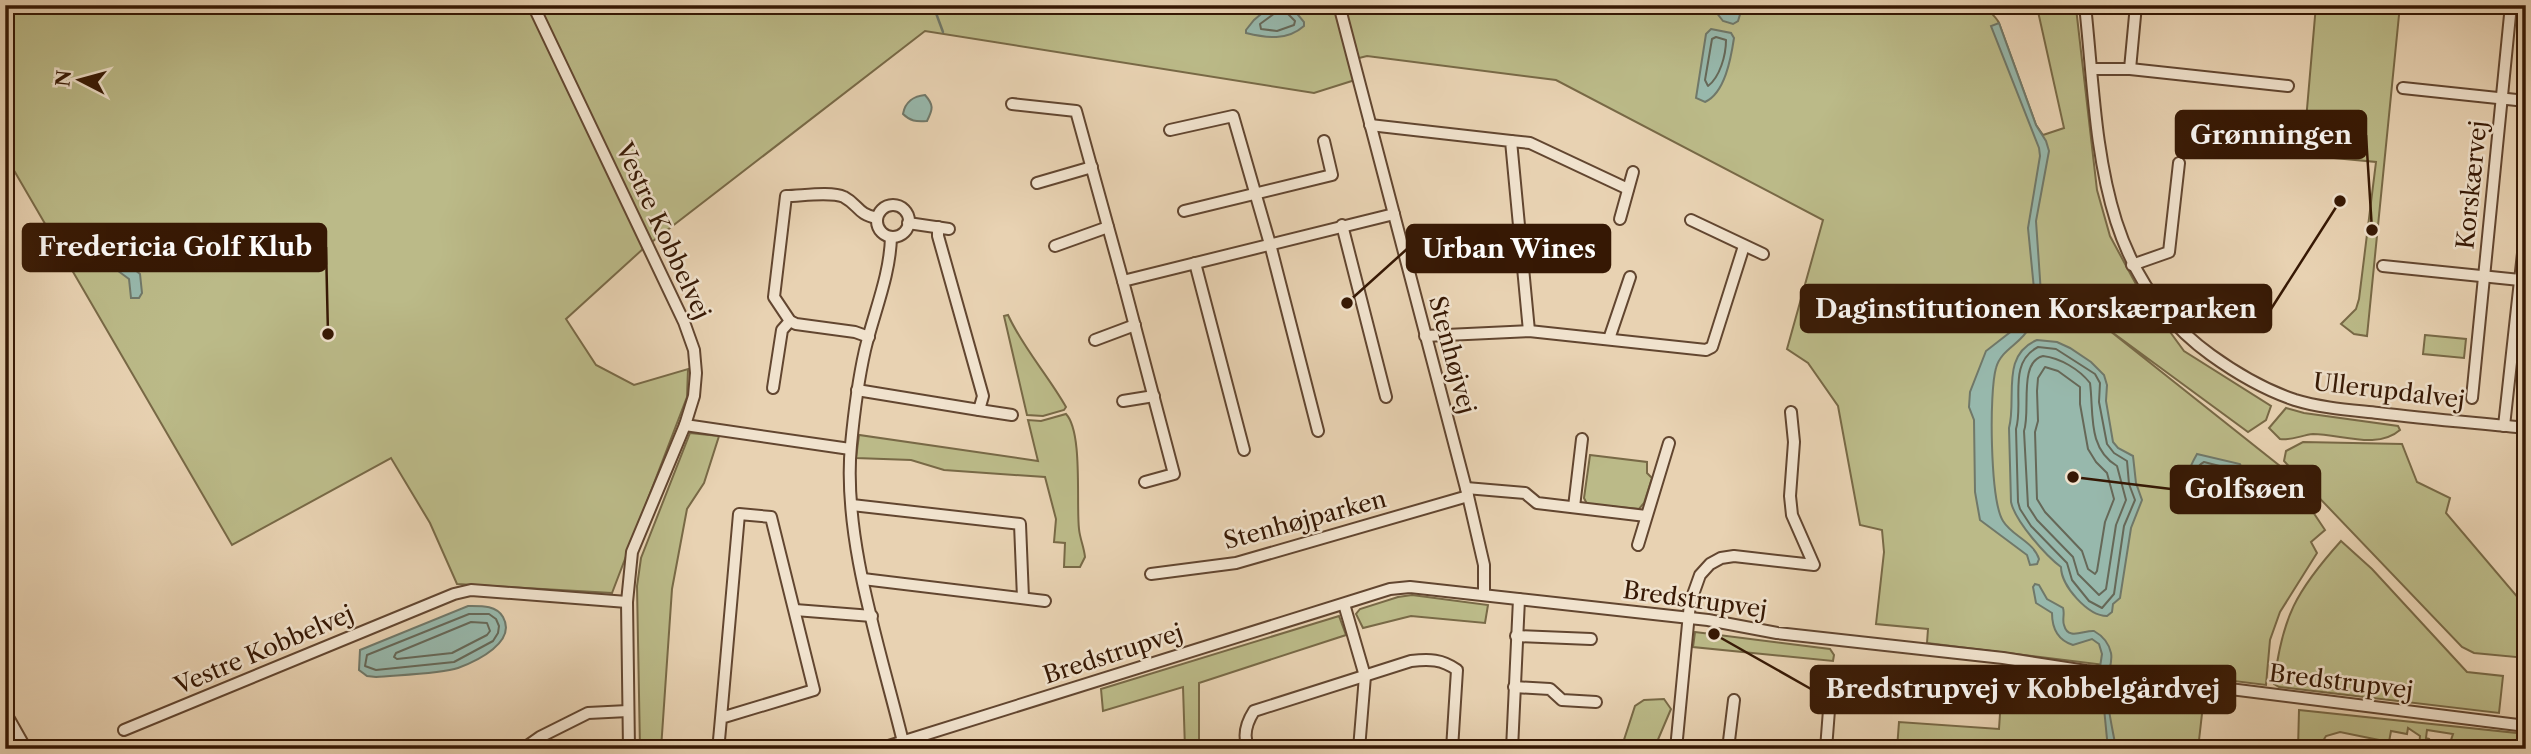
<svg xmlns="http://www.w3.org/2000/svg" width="2531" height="754" font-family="'Libre Caslon Text',serif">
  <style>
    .green { fill: #bbba88; stroke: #786946; stroke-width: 2 }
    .water { fill: #97b8ac; stroke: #707869; stroke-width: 2 }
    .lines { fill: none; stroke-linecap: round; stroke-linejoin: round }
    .shore { stroke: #666858; stroke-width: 2 }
    .stream { stroke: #707869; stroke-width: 2.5 }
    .minor-casing { stroke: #624630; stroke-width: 14 }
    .minor { stroke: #f0e2cd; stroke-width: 10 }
    .labels { text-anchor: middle; stroke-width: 5; stroke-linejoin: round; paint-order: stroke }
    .street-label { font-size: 24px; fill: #361804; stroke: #f0e2cd }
    .leader { fill: none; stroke: #361804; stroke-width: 2.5 }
    .callout-dot { fill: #361804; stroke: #f0e2cd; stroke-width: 2.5 }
    .callout { fill: #361804; stroke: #361804; stroke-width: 2.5 }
    .callout-label { font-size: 26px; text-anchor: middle; font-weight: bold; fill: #fff }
  </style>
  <rect width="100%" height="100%" fill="#e8d2b2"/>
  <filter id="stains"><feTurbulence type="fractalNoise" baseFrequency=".00286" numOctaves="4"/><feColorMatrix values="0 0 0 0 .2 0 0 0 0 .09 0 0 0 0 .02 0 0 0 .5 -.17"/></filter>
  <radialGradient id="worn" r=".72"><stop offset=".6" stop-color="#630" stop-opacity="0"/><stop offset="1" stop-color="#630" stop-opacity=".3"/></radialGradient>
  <g class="green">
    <path d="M 9,5 L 1986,5 C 1989,13 1996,16 1999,23 L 2036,125 L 2043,135 L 2064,128 L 2037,7 L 2070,5 L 2076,8 L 2097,190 L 2110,236 L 2138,288 L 2184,351 L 2271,406 L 2266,420 L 2248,432 L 2105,327 L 2285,470 L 2325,530 L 2311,542 L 2317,553 L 2280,612 L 2270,640 L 2266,685 L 1927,643 L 1928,629 L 1876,624 L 1884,552 L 1882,530 L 1860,525 L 1838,406 L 1808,363 L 1787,349 L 1823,220 L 1556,80 L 1367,56 L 1351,60 L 1355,80 L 1314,93 L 925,31 L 644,248 L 566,319 L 596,365 L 634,385 L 688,369 L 687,397 L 612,593 L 457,584 L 430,523 L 391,458 L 232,545 L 5,155 L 5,11 Z"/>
    <polygon points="2316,5 2400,5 2367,336 2354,334 2341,324 2356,309 2359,299 2376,162 2303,155"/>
    <path d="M 1008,315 C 1023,348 1048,375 1066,407 L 1064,410 L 1043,416 L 1027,415 L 1004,316 Z"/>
    <polygon points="2425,335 2466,339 2464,358 2423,354"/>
    <path d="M 2286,408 L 2304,413 L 2398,426 L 2400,430 C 2377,450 2341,434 2313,434 C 2302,435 2291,441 2280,439 L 2269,428 Z"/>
    <path d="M 1066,414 C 1083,432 1076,502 1079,529 C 1080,539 1084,547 1085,557 L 1080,567 L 1064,567 L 1065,543 L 1054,542 L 1056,519 L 1045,477 L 944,470 L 911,460 L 856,458 L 859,435 L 1038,461 L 1028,420 L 1041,421 Z"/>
    <polygon points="690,433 719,436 704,483 687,509 672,589 661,749 640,749 637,586 641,558"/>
    <polygon points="2303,442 2402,444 2417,482 2450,498 2446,513 2526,607 2526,658 2474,653 2462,647 2284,461 2286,451"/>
    <polygon points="1590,455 1647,462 1647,473 1652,478 1644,503 1639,509 1587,504 1584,498"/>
    <path d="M 2341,541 L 2372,569 L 2467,672 L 2503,676 L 2499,713 L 2279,687 L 2274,684 C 2282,617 2296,591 2341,541 Z"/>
    <polygon points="1412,595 1488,605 1485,623 1411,616 1363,628 1356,614 1360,609 1398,597"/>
    <polygon points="1339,616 1346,635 1199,683 1199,749 1185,749 1183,687 1103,711 1101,689"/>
    <polygon points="1695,632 1830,649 1834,655 1833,661 1693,647"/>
    <polygon points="2003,669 2204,696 2198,749 1897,749 1899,722 1999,729"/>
    <polygon points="1664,699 1671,709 1654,749 1621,749 1635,706 1644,700"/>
    <polygon points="2299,710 2526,734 2526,741 2488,749 2448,749 2453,734 2427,730 2426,738 2429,739 2427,748 2419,747 2420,736 2408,728 2407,734 2391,731 2389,742 2340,732 2326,736 2318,749 2298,749"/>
  </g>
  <g class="water">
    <path d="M 1272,5 L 1290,5 L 1304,22 L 1304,26 C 1287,41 1267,38 1246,33 L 1246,30 L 1254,20 Z"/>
    <polygon points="1717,5 1743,5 1738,21 1733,24 1723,21 1716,12"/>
    <path d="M 1999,23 L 2036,125 L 2046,141 L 2049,151 L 2036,221 L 2042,308 L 2035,308 L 2034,302 C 2033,311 2034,319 2029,328 C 2021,344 2001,349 1996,368 C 1989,392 1990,500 2003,521 C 2012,536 2034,542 2039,559 L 2037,564 L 2030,565 L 2027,555 L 1980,520 L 1975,492 L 1974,420 L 1969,407 L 1970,392 L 1986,351 L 2018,326 L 2034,289 L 2028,228 L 2040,156 L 2039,148 L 1991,26 Z"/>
    <path d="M 1711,29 L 1731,33 L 1734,38 C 1731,58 1725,93 1705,102 L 1696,98 L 1706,34 Z"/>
    <path d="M 925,95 C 934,105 933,109 927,121 C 916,122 910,121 903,114 C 905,102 914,96 925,95 Z"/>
    <polygon points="117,260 124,261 140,274 142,293 139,298 131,298 129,279 114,268"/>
    <path d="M 2037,340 L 2057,342 L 2070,348 L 2091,362 L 2104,375 L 2107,385 L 2106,401 L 2113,442 L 2118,448 L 2133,456 L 2136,483 L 2142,500 L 2131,528 L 2120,598 L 2113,604 L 2112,612 L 2107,616 C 2088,616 2061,586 2061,567 C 2046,556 2015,521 2011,502 L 2009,428 C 2017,399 2000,355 2037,340 Z"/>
    <path d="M 2197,454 L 2240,464 L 2246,477 L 2246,489 L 2241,494 L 2194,496 C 2182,481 2189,468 2197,454 Z"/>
    <path d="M 2035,584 L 2039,585 L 2047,599 L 2063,608 C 2065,614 2062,619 2064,625 C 2068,641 2084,630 2094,631 C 2103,636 2109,644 2111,653 C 2113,663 2108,671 2107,681 C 2105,699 2113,730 2116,749 L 2108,749 L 2100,667 L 2102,654 L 2099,644 L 2092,639 L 2073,645 C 2057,640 2052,628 2052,613 L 2036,603 L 2033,587 Z"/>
    <path d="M 468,606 C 481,606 496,605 503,617 C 517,642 477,661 458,668 C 441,674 396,675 376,677 L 367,676 L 359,670 L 360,650 Z"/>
  </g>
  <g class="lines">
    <g class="shore">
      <polyline points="1277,5 1275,13 1260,24 1261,29 1277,31 1294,25 1295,21 1286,12 1285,5"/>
      <path d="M 1716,37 L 1726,40 C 1726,55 1720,77 1708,86 L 1705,80 L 1712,39 Z"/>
      <path d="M 2038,347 L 2056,349 L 2095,374 L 2100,383 L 2099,402 L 2107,444 L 2114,453 L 2127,461 L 2129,484 L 2135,500 L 2124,526 L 2114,594 L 2102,608 L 2089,601 L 2072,580 L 2067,563 L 2031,526 L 2020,509 L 2018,502 L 2016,429 C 2024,403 2007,363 2038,347 Z"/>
      <path d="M 2043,356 C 2060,358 2079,369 2090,383 C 2094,413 2087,448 2117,466 L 2126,500 L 2116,525 L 2106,589 L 2099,595 L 2078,574 L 2073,557 L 2037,520 L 2028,506 L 2024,431 C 2031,411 2018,362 2043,356 Z"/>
      <polygon points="2045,367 2058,371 2080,387 2080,404 2088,449 2096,462 2107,473 2114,499 2105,522 2097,571 2095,574 2088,569 2082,551 2045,512 2037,499 2035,432 2038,421 2037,391 2038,378"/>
      <path d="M 2204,462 L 2235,470 L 2239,485 L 2197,488 C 2191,479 2196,466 2204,462 Z"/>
      <polygon points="469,614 489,614 496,619 499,626 498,633 493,641 454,662 376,670 365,666 367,655"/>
      <polygon points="471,622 487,623 490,631 487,635 452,653 397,659 394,657 396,653"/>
    </g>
    <g class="stream">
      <polyline points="933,5 943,32"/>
      <polyline points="1986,5 1988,11"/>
    </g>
    <g class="minor-casing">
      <g id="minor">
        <polyline points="533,5 684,322 694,350 696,373 694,396 685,425 632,552 627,602 629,749"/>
        <polyline points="1339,5 1468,496 1484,565 1484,594"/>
        <path d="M 2085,5 C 2099,135 2094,271 2211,355 C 2236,373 2265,390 2295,400 C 2321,408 2351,410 2378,413 C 2427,419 2477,423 2526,428"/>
        <polyline points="2092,69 2130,69 2288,86"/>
        <polyline points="2130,69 2136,5"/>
        <polyline points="2403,88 2526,101"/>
        <polyline points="1012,104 1076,111 1123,281"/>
        <polyline points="1370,125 1511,141 1529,331"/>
        <polyline points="1170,130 1233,116 1270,244 1318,431"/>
        <polyline points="1511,141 1530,143 1628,189"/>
        <polyline points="1037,183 1092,167"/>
        <circle cx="893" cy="221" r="16"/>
        <polyline points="1184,211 1332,175 1324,141"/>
        <polyline points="1620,219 1633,172"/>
        <polyline points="1691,220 1763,254"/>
        <polyline points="908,223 949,229"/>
        <polyline points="1342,225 1386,397"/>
        <path d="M 891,237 C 890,276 874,312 865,350 C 858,381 854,413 851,445 C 842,538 881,651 903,742"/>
        <polyline points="1055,246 1108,227"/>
        <polyline points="1195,263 1244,450"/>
        <polyline points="2132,265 2169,252 2179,163"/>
        <polyline points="2383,266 2520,280"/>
        <polyline points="1425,336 1529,331 1706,350 1712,347 1744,246"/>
        <path d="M 869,337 L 855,332 L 796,324 L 790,321 L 774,297 L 786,196 C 801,196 831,191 844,197 C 859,205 857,214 877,218"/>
        <polyline points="1609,339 1630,277"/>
        <polyline points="1095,340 1135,325"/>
        <polyline points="773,388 782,330 790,321"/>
        <polyline points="857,390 979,410 983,396 938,236 938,227"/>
        <polyline points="2472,398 2511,5"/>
        <polyline points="1123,401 1154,396"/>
        <polyline points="979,410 1012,415"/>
        <polyline points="685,425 850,449"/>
        <polyline points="2504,426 2526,226"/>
        <polyline points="1145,482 1174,474 1123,281 1394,214"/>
        <polyline points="1466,488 1525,493 1537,503 1646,516"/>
        <polyline points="852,505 1020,524 1023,598"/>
        <polyline points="1574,507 1582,439"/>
        <polyline points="1638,545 1669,443"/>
        <polyline points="1151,574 1236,563 1468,496"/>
        <polyline points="863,579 1045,601"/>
        <polyline points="1344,604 1365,676 1359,749"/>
        <polyline points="795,610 872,616"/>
        <polyline points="1516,636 1591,639"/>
        <polyline points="1514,687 1550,689 1562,700 1596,702"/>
        <polyline points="5,712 26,749"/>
        <polyline points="124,730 454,594 471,590 627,602"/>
        <polyline points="719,740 721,718 739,514 771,517 814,690 721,718"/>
        <polyline points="523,749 540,737 588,713 628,711"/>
        <polyline points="879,749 1390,589 1410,587 1708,620 1777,633 2003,658 2086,671 2526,726"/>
        <path d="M 1249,749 C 1242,736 1247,722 1254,711 L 1411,661 C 1429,659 1442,659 1457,670 L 1452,749"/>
        <polyline points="1512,749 1519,599"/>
        <polyline points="1676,749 1690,603 1700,575 1710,564 1721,558 1734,556 1814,565 1792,515 1790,496 1794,442 1791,412"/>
        <polyline points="1728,749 1734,700"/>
        <polyline points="1826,749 1829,710 1834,700"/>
        <polyline points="2341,749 2348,746 2365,749"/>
      </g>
    </g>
    <use href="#minor" class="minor"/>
  </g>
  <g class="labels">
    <g class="street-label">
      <text transform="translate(2472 185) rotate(-84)" y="8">Korskærvej</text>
      <text transform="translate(663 231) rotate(65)" y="8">Vestre Kobbelvej</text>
      <text transform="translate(1452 355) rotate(75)" y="8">Stenhøjvej</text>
      <text transform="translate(2389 391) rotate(7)" y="8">Ullerupdalvej</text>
      <text transform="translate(1305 520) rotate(-15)" y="8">Stenhøjparken</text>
      <text transform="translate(1695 600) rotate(8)" y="8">Bredstrupvej</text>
      <text transform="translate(264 650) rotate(-23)" y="8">Vestre Kobbelvej</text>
      <text transform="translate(1113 654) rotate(-18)" y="8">Bredstrupvej</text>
      <text transform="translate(2341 682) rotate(7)" y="8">Bredstrupvej</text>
    </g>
  </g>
  <path class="leader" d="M2372 230L2366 135M328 334L326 247M1347 303L1407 249M2340 201L2271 309M2073 477L2171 489M1714 634L1811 689"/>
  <g class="callout-dot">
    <circle cx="2372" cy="230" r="7"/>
    <circle cx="328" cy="334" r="7"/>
    <circle cx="1347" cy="303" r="7"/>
    <circle cx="2340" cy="201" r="7"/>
    <circle cx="2073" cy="477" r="7"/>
    <circle cx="1714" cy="634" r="7"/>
  </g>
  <g class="callout">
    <rect x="2176" y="111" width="190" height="47" rx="7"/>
    <rect x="23" y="224" width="303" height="47" rx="7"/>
    <rect x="1407" y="225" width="203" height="47" rx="7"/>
    <rect x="1801" y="285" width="470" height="47" rx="7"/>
    <rect x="2171" y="466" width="149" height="47" rx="7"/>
    <rect x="1811" y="666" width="424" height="47" rx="7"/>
  </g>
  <g class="callout-label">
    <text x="2271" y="144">Grønningen</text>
    <text x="175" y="256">Fredericia Golf Klub</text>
    <text x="1509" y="258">Urban Wines</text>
    <text x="2036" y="318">Daginstitutionen Korskærparken</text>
    <text x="2245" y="498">Golfsøen</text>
    <text x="2023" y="698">Bredstrupvej v Kobbelgårdvej</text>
  </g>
  <rect width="2531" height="754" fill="none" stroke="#e8d2b2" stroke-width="28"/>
  <rect x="7" y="7" width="2517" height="740" fill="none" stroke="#361804" stroke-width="3.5"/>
  <rect x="14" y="14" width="2503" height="726" fill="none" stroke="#361804" stroke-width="2"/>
  <g transform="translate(80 80) rotate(276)" stroke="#f0e2cd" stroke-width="5" paint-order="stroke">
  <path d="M0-5L12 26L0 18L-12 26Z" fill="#361804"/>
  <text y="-10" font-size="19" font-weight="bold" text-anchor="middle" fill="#361804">N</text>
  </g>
  <rect width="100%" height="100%" filter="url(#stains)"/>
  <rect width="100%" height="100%" fill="url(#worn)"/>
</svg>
